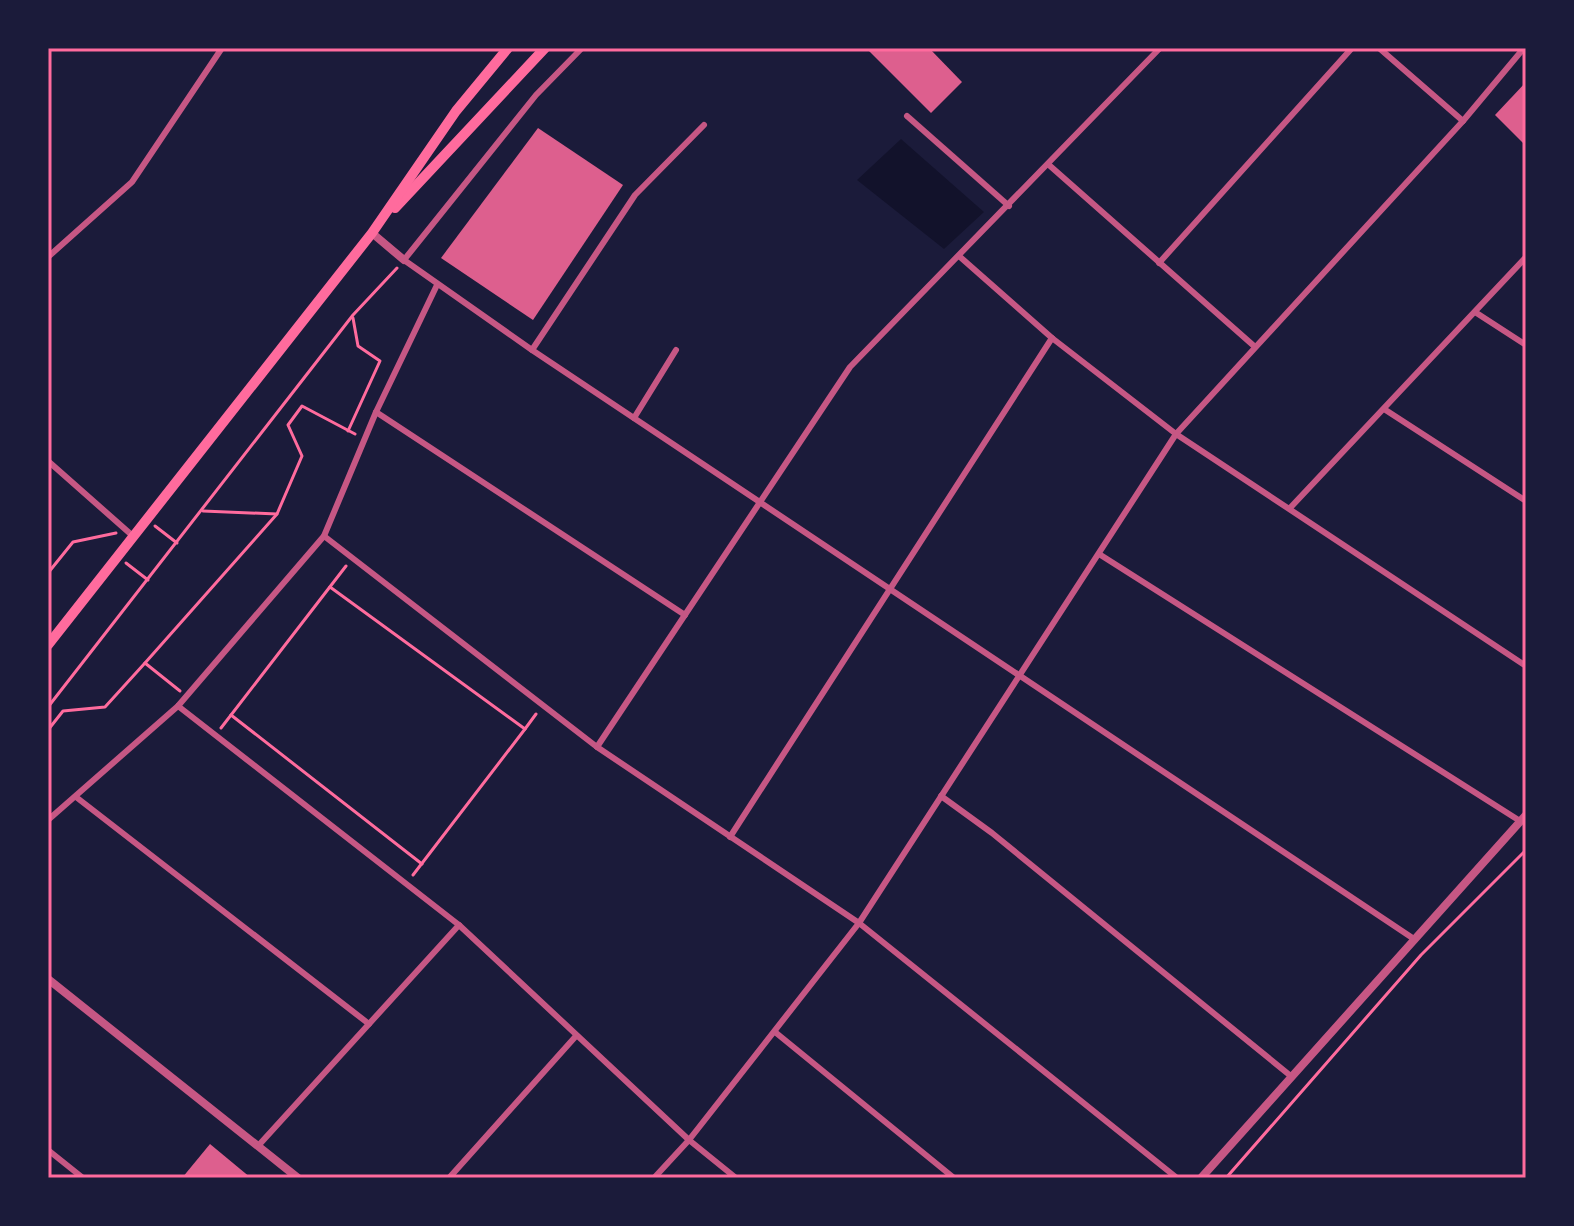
<svg xmlns="http://www.w3.org/2000/svg" width="1574" height="1226" font-family="'DM Sans',sans-serif">
  <style>
    .water { fill: #12122b }
    .building { fill: #dd5f8e }
    .lines { fill: none; stroke-linecap: round; stroke-linejoin: round }
    .path { stroke: #ff6b9d; stroke-width: 3 }
    .minor { stroke: #c65784; stroke-width: 6 }
    .tertiary { stroke: #c65784; stroke-width: 8 }
    .primary { stroke: #ff6b9d; stroke-width: 10 }
    .neatline { fill: none; stroke: #ff6b9d; stroke-width: 3 }
  </style>
  <rect width="100%" height="100%" fill="#1b1b3a"/>
  <polygon class="water" points="901,139 984,212 944,249 857,180"/>
  <g class="building">
    <polygon points="866,48 929,48 962,82 931,113"/>
    <polygon points="1526,82 1526,146 1495,115"/>
    <polygon points="538,128 623,185 533,320 441,258"/>
    <polygon points="210,1144 251,1178 182,1178"/>
  </g>
  <g class="lines">
    <g class="path">
      <polyline points="348,431 380,361 358,346 353,318"/>
      <polyline points="203,511 277,514"/>
      <polyline points="155,526 177,543"/>
      <polyline points="126,563 148,580"/>
      <polyline points="48,573 73,542 116,533"/>
      <polyline points="330,587 525,729 536,714"/>
      <polyline points="145,663 277,514 302,456 288,425 302,406 355,434"/>
      <polyline points="48,707 353,315 397,268"/>
      <polyline points="231,715 422,864"/>
      <polyline points="221,728 346,566"/>
      <polyline points="48,730 63,711 105,707 145,663 180,691"/>
      <polyline points="413,875 525,729"/>
      <polyline points="1226,1178 1421,955 1526,850"/>
    </g>
    <g class="minor">
      <polyline points="582,48 536,95 404,260 532,350 1414,939"/>
      <polyline points="1379,48 1463,121"/>
      <polyline points="907,116 1009,206"/>
      <polyline points="1049,165 1254,346"/>
      <polyline points="959,256 1052,338 1176,434 1526,666"/>
      <polyline points="48,257 132,182 222,48"/>
      <polyline points="1159,263 1352,48"/>
      <polyline points="1475,312 1526,345"/>
      <polyline points="532,350 635,195 704,125"/>
      <polyline points="1384,409 1526,501"/>
      <polyline points="376,412 685,615"/>
      <polyline points="634,418 676,350"/>
      <polyline points="48,461 134,537"/>
      <polyline points="1290,508 1526,257"/>
      <polyline points="324,536 597,747 859,923 1177,1178"/>
      <polyline points="1099,554 1520,821"/>
      <polyline points="178,706 459,925 689,1140 736,1178"/>
      <polyline points="597,747 850,367 1160,48"/>
      <polyline points="941,796 992,833 1292,1077"/>
      <polyline points="76,797 369,1024"/>
      <polyline points="48,820 178,706 324,536 376,412 437,285"/>
      <polyline points="730,837 1052,338"/>
      <polyline points="775,1032 954,1178"/>
      <polyline points="258,1146 459,925"/>
      <polyline points="48,1150 83,1178"/>
      <polyline points="449,1178 576,1036"/>
      <polyline points="654,1178 689,1140 859,923 1176,434 1463,121 1524,48"/>
    </g>
    <g class="tertiary">
      <polyline points="372,233 404,260"/>
      <polyline points="48,979 298,1178"/>
      <polyline points="1201,1178 1526,815"/>
    </g>
    <g class="primary">
      <polyline points="395,208 545,48"/>
      <polyline points="48,645 372,233 456,111 508,48"/>
    </g>
  </g>
  <rect width="1574" height="1226" fill="none" stroke="#1b1b3a" stroke-width="100"/>
  <rect x="50" y="50" width="1474" height="1126" class="neatline"/>
</svg>
